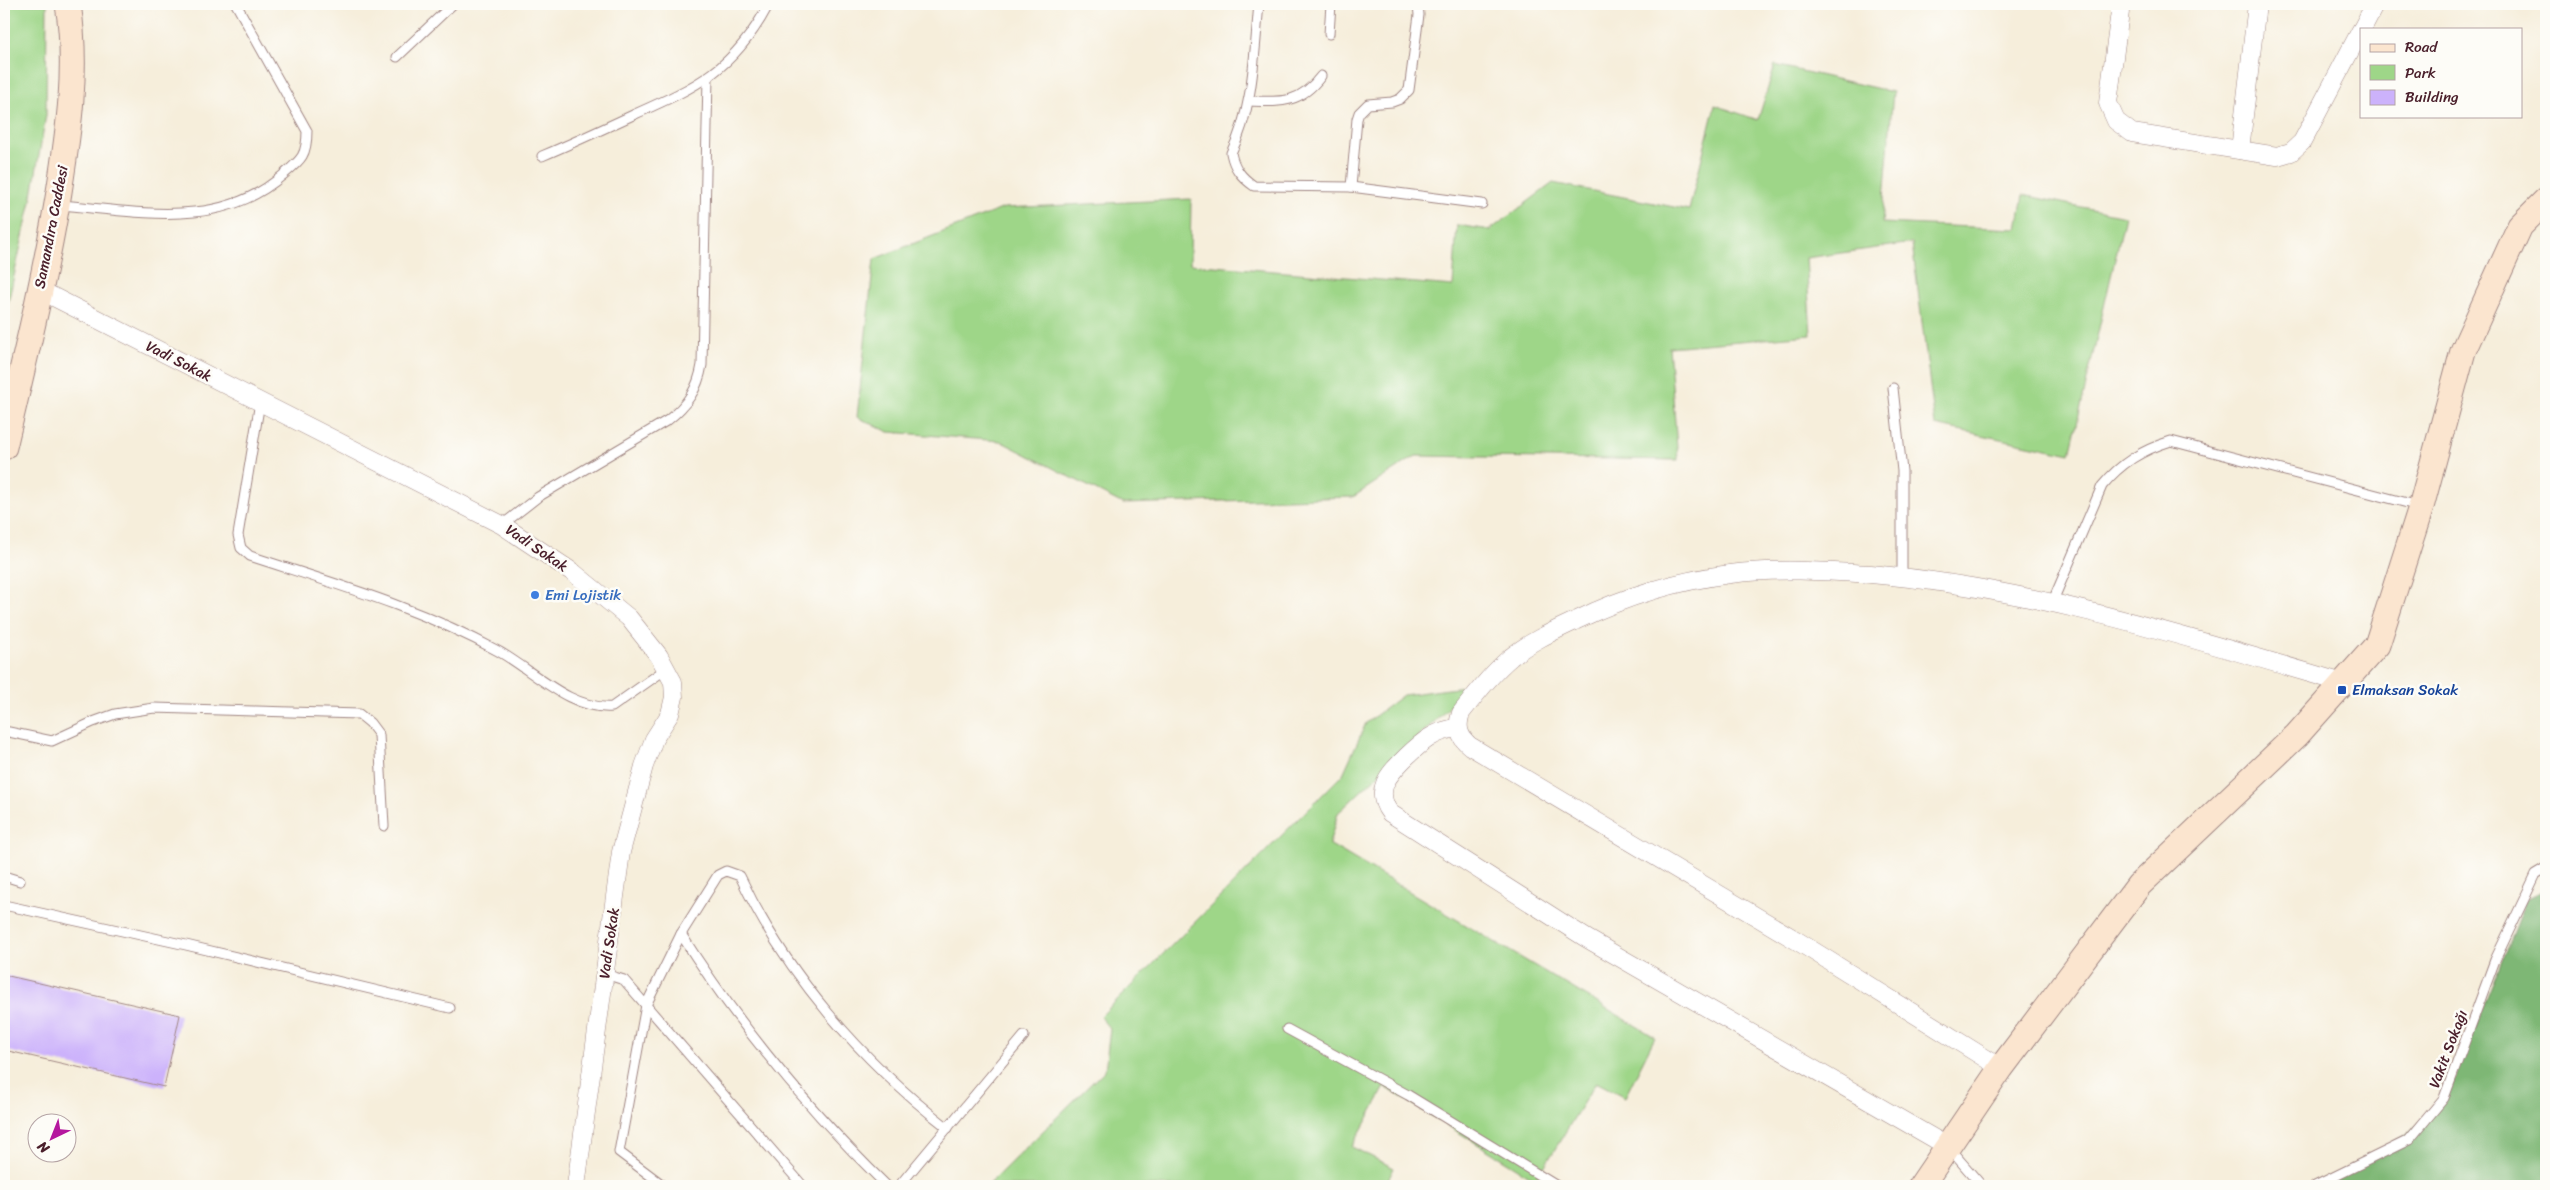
<svg xmlns="http://www.w3.org/2000/svg" width="2550" height="1190" font-family="Sriracha,sans-serif">
  <style>
    .green { fill: #9ed688; stroke: #747a5a }
    .forest { fill: #7eb774; stroke: #646b50 }
    .building { fill: #ccb2fb }
    .lines { fill: none; stroke-linecap: round; stroke-linejoin: round }
    .lane-casing { stroke: #a08683; stroke-width: 11 }
    .street-casing { stroke: #a08683; stroke-width: 19 }
    .secondary-casing { stroke: #a08683; stroke-width: 27 }
    .lane { stroke: #fff; stroke-width: 9 }
    .street { stroke: #fff; stroke-width: 18 }
    .secondary { stroke: #fbe5cf; stroke-width: 25 }
    .shop-dot { fill: #3f7fe0; stroke: #fdfcf7; stroke-width: 2 }
    .transit-dot { fill: #1a4fb4; stroke: #fdfcf7; stroke-width: 2 }
    .labels { text-anchor: middle; stroke-width: 5; stroke-linejoin: round; paint-order: stroke }
    .street-label { font-size: 15px; fill: #4a1f2b; stroke: #fdfcf7 }
    .shop-label { font-size: 15px; fill: #366cbe; stroke: #fdfcf7; text-anchor: start }
    .transit-label { font-size: 15px; fill: #164399; stroke: #fdfcf7; text-anchor: start }
  </style>
  <rect width="100%" height="100%" fill="#fdfcf7"/>
  <filter id="ink" filterUnits="userSpaceOnUse"><feTurbulence type="fractalNoise" baseFrequency=".02" numOctaves="2"/><feDisplacementMap in="SourceGraphic" scale="10" xChannelSelector="R" yChannelSelector="G"/><feConvolveMatrix kernelMatrix="1 2 1 2 8 2 1 2 1" color-interpolation-filters="sRGB"/></filter>
  <filter id="wash" filterUnits="userSpaceOnUse"><feTurbulence type="fractalNoise" baseFrequency=".0096" numOctaves="4" result="noise"/><feDisplacementMap in="SourceGraphic" scale="20" xChannelSelector="R" yChannelSelector="G"/><feGaussianBlur stdDeviation="1.12" result="paint"/><feColorMatrix in="noise" values="0 0 0 0 0 0 0 0 0 0 0 0 0 0 0 0 0 1.4 0 .05"/><feComposite in="paint" operator="in"/></filter>
  <g filter="url(#wash)">
    <rect width="100%" height="100%" fill="#f6eedb"/>
    <g class="green">
      <polygon points="4,4 47,4 46,115 31,201 4,320"/>
      <polygon points="1775,65 1893,92 1882,223 2017,229 2023,195 2125,216 2070,454 1935,425 1912,243 1806,258 1811,335 1669,347 1678,460 1416,456 1353,497 1123,504 1000,441 889,432 857,417 874,259 1004,208 1191,199 1190,264 1453,286 1457,225 1490,230 1553,183 1689,210 1715,105 1758,120"/>
      <polygon points="1472,686 1338,813 1329,844 1655,1037 1625,1097 1596,1082 1536,1180 1385,1087 1352,1147 1394,1168 1385,1186 987,1186 1105,1070 1110,1029 1100,1017 1343,774 1366,723 1403,695"/>
    </g>
    <polygon class="forest" points="2546,889 2546,1186 2318,1186 2412,1131 2451,1087 2526,899"/>
    <g id="blocks">
      <polygon class="building" points="4,975 180,1015 164,1087 4,1050"/>
    </g>
  </g>
  <g filter="url(#ink)">
    <use href="#blocks" fill-opacity="0" stroke="#a08683" stroke-width="1"/>
    <g class="lines">
      <g class="lane-casing">
        <g id="lane">
          <path d="M 1259,4 C 1254,55 1254,106 1231,153 C 1234,168 1241,177 1254,186 L 1351,187 L 1482,204"/>
          <polyline points="1329,34 1331,4"/>
          <polyline points="397,57 453,4"/>
          <path d="M 1250,101 C 1281,102 1300,104 1321,76"/>
          <path d="M 542,156 C 573,143 603,129 633,115 C 698,86 734,70 769,4"/>
          <polyline points="1351,187 1357,119 1359,113 1368,104 1392,102 1400,99 1409,90 1419,15 1418,4"/>
          <path d="M 60,205 C 137,211 220,231 283,175 C 301,160 307,156 307,131 L 236,4"/>
          <polyline points="1893,388 1902,471 1902,577"/>
          <path d="M 260,402 L 238,535 L 241,548 L 250,556 C 335,584 420,608 498,651 C 534,671 570,710 612,707 L 666,669"/>
          <path d="M 502,525 L 538,497 L 668,420 C 687,405 698,389 702,365 L 708,77"/>
          <path d="M 2052,603 L 2102,486 C 2121,463 2142,450 2171,441 L 2419,506"/>
          <polyline points="4,731 52,741 93,722 115,714 154,708 359,714 370,723 379,735 384,826"/>
          <polyline points="4,876 20,881"/>
          <polyline points="4,905 186,945 450,1008"/>
          <path d="M 681,934 C 739,1026 809,1110 887,1186"/>
          <polyline points="605,974 624,980 803,1186"/>
          <polyline points="1287,1029 1408,1095 1557,1186"/>
          <polyline points="1949,1148 1982,1186"/>
          <path d="M 664,1186 L 619,1152 L 646,1005 L 681,934 L 718,875 L 726,871 L 740,876 C 786,975 862,1061 948,1128"/>
          <polyline points="899,1186 1024,1036"/>
          <polyline points="2315,1186 2409,1140 2444,1098 2495,960 2536,874 2546,868"/>
        </g>
      </g>
      <g class="street-casing">
        <g id="street">
          <polyline points="2121,4 2108,103 2116,121 2132,133 2277,156 2291,152 2302,142 2361,30"/>
          <polyline points="2362,29 2375,4"/>
          <polyline points="2240,150 2257,4"/>
          <polyline points="40,290 502,525 574,573 629,618 659,656 673,682 674,697 670,714 654,739 644,766 621,852 576,1186"/>
          <path d="M 1458,728 C 1435,730 1422,742 1406,757 C 1389,774 1373,790 1390,813 L 1586,938 L 1947,1146"/>
          <path d="M 2001,1068 L 1799,942 L 1470,746 C 1459,737 1456,727 1461,713 C 1477,693 1492,673 1511,657 C 1531,641 1554,631 1577,620 C 1626,596 1676,581 1730,574 C 1776,568 1824,571 1871,574 C 2033,588 2188,637 2343,683"/>
        </g>
      </g>
      <g class="secondary-casing">
        <g id="secondary">
          <path d="M 4,447 C 24,362 45,277 59,192 C 69,129 78,68 68,4"/>
          <polyline points="1921,1186 2001,1068 2139,885 2297,735 2377,645 2421,507 2463,351 2520,226 2546,200"/>
        </g>
      </g>
      <use href="#lane" class="lane"/>
      <use href="#street" class="street"/>
      <use href="#secondary" class="secondary"/>
    </g>
  </g>
  <circle class="shop-dot" cx="535" cy="595" r="5"/>
  <rect class="transit-dot" x="2337" y="685" width="10" height="10" rx="2.5"/>
  <g class="labels">
    <g class="street-label">
      <text transform="translate(51 227) rotate(-79)" y="5">Samandıra Caddesi</text>
      <text transform="translate(179 361) rotate(27)" y="5">Vadi Sokak</text>
      <text transform="translate(537 548) rotate(34)" y="5">Vadi Sokak</text>
      <text transform="translate(609 943) rotate(-82)" y="5">Vadi Sokak</text>
      <text transform="translate(2448 1049) rotate(-69)" y="5">Vakit Sokağı</text>
    </g>
    <g class="shop-label">
      <text x="545" y="600">Emi Lojistik</text>
    </g>
    <g class="transit-label">
      <text x="2352" y="695">Elmaksan Sokak</text>
    </g>
  </g>
  <rect width="2550" height="1190" fill="none" stroke="#fdfcf7" stroke-width="20"/>
  <rect x="2360" y="28" width="162" height="90" fill="#fdfcf7" stroke="#b5a4a5"/>
  <rect x="2370" y="44" width="25" height="8" fill="#fbe5cf" stroke="#b5a4a5"/>
  <text x="2405" y="52" font-size="15" fill="#4a1f2b">Road</text>
  <rect x="2370" y="65" width="25" height="15" fill="#9ed688" stroke="#b5a4a5"/>
  <text x="2405" y="78" font-size="15" fill="#4a1f2b">Park</text>
  <rect x="2370" y="90" width="25" height="15" fill="#ccb2fb" stroke="#b5a4a5"/>
  <text x="2405" y="102" font-size="15" fill="#4a1f2b">Building</text>
  <g transform="translate(52 1138) rotate(223)"><circle r="24" fill="#fdfcf7" stroke="#b5a4a5"/>
  <path d="M0-4L9 19L0 12L-9 19Z" fill="#b5179e"/>
  <text y="-8" font-size="14" font-weight="bold" text-anchor="middle" fill="#4a1f2b">N</text>
  </g>
</svg>
